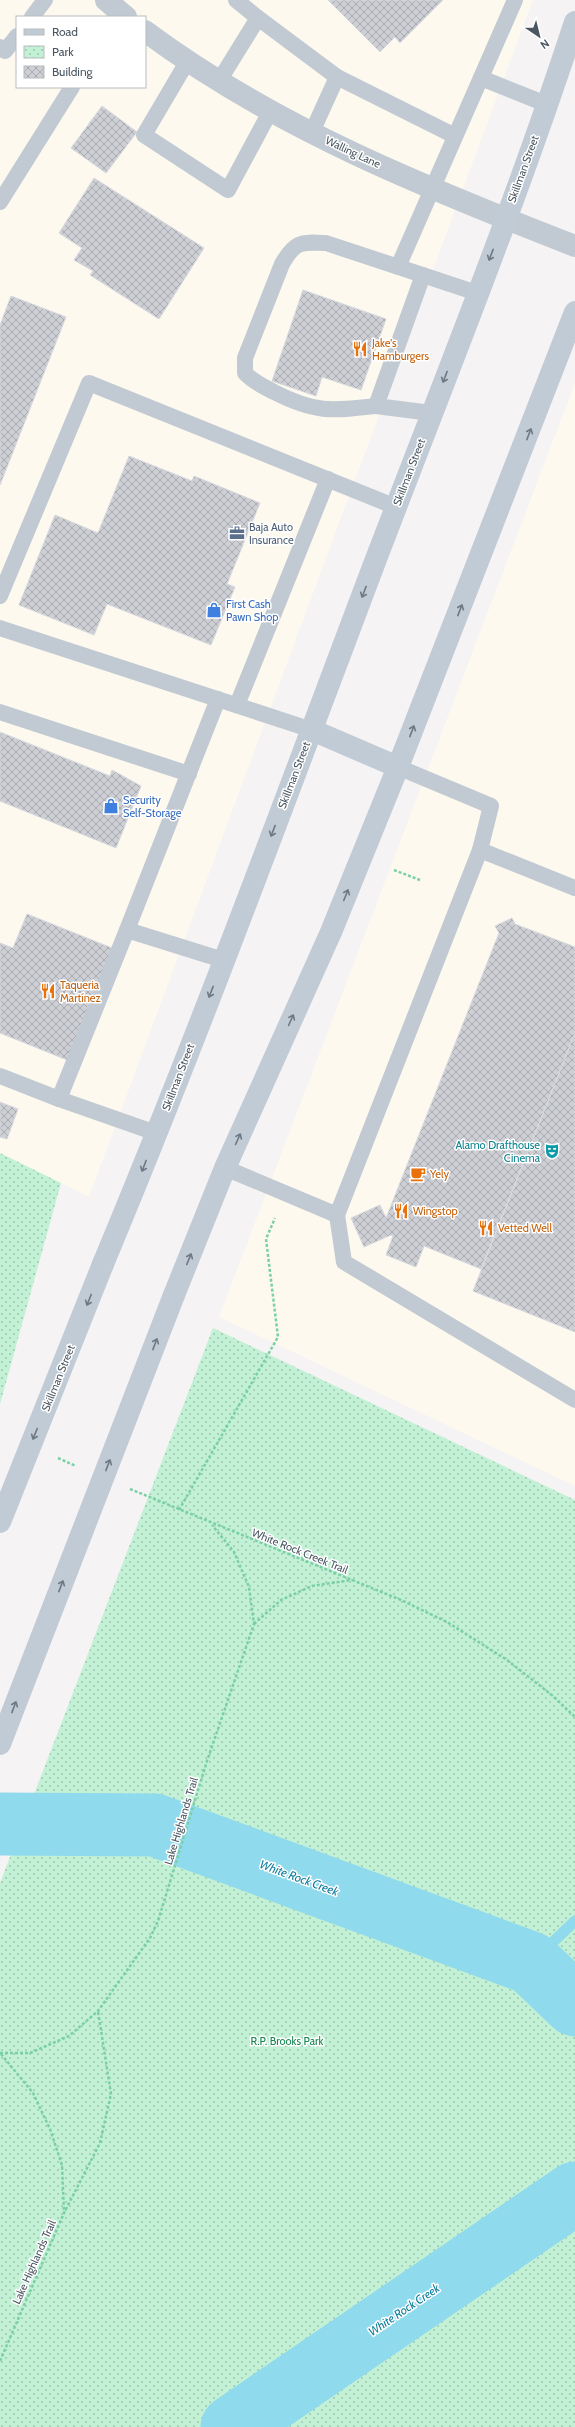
<svg xmlns="http://www.w3.org/2000/svg" width="575" height="2427" font-family="Cabin,sans-serif">
  <style>
    .commercial { fill: #fdf9ef; fill-rule: evenodd }
    .park { fill: url(#park-dots) }
    .lines { fill: none; stroke-linecap: round; stroke-linejoin: round }
    .stream { stroke: #90daee; stroke-width: 11 }
    .river { stroke: #90daee; stroke-width: 63 }
    .building { fill: url(#building-cross-hatch); stroke: #d7d9de }
    .path { stroke: #7ad0a6; stroke-width: 2.5; stroke-dasharray: 3 2; stroke-linecap: butt }
    .service { stroke: #c1cad2; stroke-width: 16 }
    .tertiary { stroke: #c1cad2; stroke-width: 22 }
    .secondary { stroke: #c1cbd6; stroke-width: 22 }
    .secondary-bridge { stroke: #c1cbd6; stroke-width: 22 }
    .oneway { stroke: #6e7984 }
    .labels { text-anchor: middle; stroke-width: 3; stroke-linejoin: round; paint-order: stroke }
    .street-label { font-size: 11px; fill: #4a5661; stroke: #fff }
    .food-label { font-size: 11px; fill: #c56008; stroke: #fff; text-anchor: start }
    .service-label { font-size: 11px; fill: #4e5e75; stroke: #fff; text-anchor: start }
    .shop-label { font-size: 11px; fill: #366cbe; stroke: #fff; text-anchor: start }
    .culture-label { font-size: 11px; fill: #0d838f; stroke: #fff; text-anchor: end }
    .park-label { font-size: 11px; fill: #17864f; stroke: #fff }
    .water-label { font-size: 12px; font-style: italic; fill: #0c7c9b; stroke: #fff }
  </style>
  <defs>
    <pattern id="park-dots" width="8" height="8" patternUnits="userSpaceOnUse"><rect width="8" height="8" fill="#c3f1d5"/><path d="M2 2h.1M6 6h.1" fill="none" stroke="#a0c6b0" stroke-width="1.8" stroke-linecap="round"/></pattern>
    <pattern id="building-cross-hatch" width="8" height="8" patternUnits="userSpaceOnUse"><rect width="8" height="8" fill="#cdcfd5"/><path d="M0 0l8 8M0 8l8-8" fill="none" stroke="#a8abb0"/></pattern>
  </defs>
  <rect width="100%" height="100%" fill="#f5f3f3"/>
  <g class="commercial">
    <path d="M 0,0 L 533,0 L 89,1197 L 0,1153 ZM 17,17 L 145,17 L 145,87 L 17,87 Z"/>
    <polygon points="575,383 575,1486 219,1317"/>
  </g>
  <g class="park">
    <polygon points="0,1153 61,1183 0,1404"/>
    <polygon points="213,1328 575,1500 575,2427 0,2427 0,1883"/>
  </g>
  <g class="lines">
    <polyline class="stream" points="531,1963 575,1921"/>
    <g class="river">
      <polyline points="0,1824 155,1825 531,1963 575,2005"/>
      <polyline points="232,2427 575,2193"/>
    </g>
  </g>
  <g class="building">
    <polygon points="328,0 443,0 400,43 395,37 380,52"/>
    <polygon points="102,106 137,132 106,173 71,148"/>
    <polygon points="94,178 204,248 159,319 90,275 93,271 74,260 82,248 59,233"/>
    <polygon points="303,290 386,319 361,390 322,377 316,396 272,381"/>
    <polygon points="11,296 66,317 0,485 0,325"/>
    <polygon points="129,456 192,481 194,476 260,503 227,584 235,587 211,645 107,604 94,635 19,605 55,515 98,533"/>
    <polygon points="0,732 110,776 112,770 141,786 116,848 0,801"/>
    <polygon points="27,914 112,948 67,1060 0,1033 0,943 13,948"/>
    <polygon points="512,918 515,924 575,947 575,1033 481,1269 424,1246 416,1267 386,1255 393,1236 391,1235 364,1247 351,1218 380,1205 386,1218 499,933 495,926"/>
    <polygon points="575,1033 575,1332 473,1291"/>
    <polygon points="0,1102 18,1109 7,1139 0,1137"/>
  </g>
  <g class="lines">
    <g class="path">
      <polyline points="394,870 420,880"/>
      <polyline points="58,1458 76,1466"/>
      <polyline points="130,1489 401,1600 447,1622 507,1660 553,1696 575,1717"/>
      <polyline points="179,1510 278,1337 266,1239 275,1218"/>
      <polyline points="254,1624 281,1600 312,1586 352,1580"/>
      <polyline points="0,2053 30,2053 69,2036 98,2011 150,1938 158,1921 207,1761 254,1624 249,1587 234,1552 212,1525"/>
      <polyline points="1,2054 33,2093 50,2129 62,2165 64,2212"/>
      <polyline points="0,2361 64,2213 100,2143 111,2094 98,2011"/>
    </g>
    <g class="service">
      <polyline points="236,0 258,18"/>
      <polyline points="32,17 45,0"/>
      <polyline points="0,47 5,51 17,36"/>
      <polyline points="187,62 144,135 228,190 271,110"/>
      <polyline points="481,78 546,104"/>
      <polyline points="219,81 258,18 337,77"/>
      <polyline points="312,132 337,77 455,136"/>
      <polyline points="0,202 72,87"/>
      <polyline points="398,267 515,0"/>
      <polyline points="423,275 376,406 431,413"/>
      <path d="M 376,406 C 331,411 315,413 274,392 C 263,386 253,382 245,373 L 245,358 L 282,264 C 295,241 301,242 326,243 L 477,293"/>
      <polyline points="0,596 89,383 396,507"/>
      <polyline points="0,628 312,730"/>
      <polyline points="218,699 127,930 223,960"/>
      <polyline points="237,705 328,479"/>
      <polyline points="0,712 189,774"/>
      <polyline points="480,850 575,888"/>
      <polyline points="127,930 59,1099 156,1133"/>
      <polyline points="0,1076 59,1099"/>
      <polyline points="225,1168 337,1215 480,850 491,806 398,767"/>
      <polyline points="337,1215 344,1262 575,1400"/>
    </g>
    <g class="tertiary">
      <polyline points="106,0 126,17"/>
      <path d="M 145,31 C 274,127 426,188 575,246"/>
    </g>
    <g class="secondary">
      <polyline points="312,730 398,767"/>
      <path d="M 103,1264 C 199,1034 285,800 373,567 C 442,386 515,206 575,22"/>
      <polyline points="174,1295 225,1168 331,932 398,767 575,312"/>
    </g>
    <g class="secondary-bridge">
      <polyline points="0,1522 103,1264"/>
      <polyline points="0,1744 174,1295"/>
    </g>
  </g>
  <defs><path id="oneway-shaft" d="M-6 0H5M1.5-3L5.5 0L1.5 3" fill="none" stroke-width="1.6" stroke-linecap="round" stroke-linejoin="round"/></defs>
  <g class="oneway">
    <use href="#oneway-shaft" transform="translate(491 255) rotate(111)"/>
    <use href="#oneway-shaft" transform="translate(445 377) rotate(111)"/>
    <use href="#oneway-shaft" transform="translate(529 434) rotate(-69)"/>
    <use href="#oneway-shaft" transform="translate(364 592) rotate(111)"/>
    <use href="#oneway-shaft" transform="translate(460 610) rotate(-69)"/>
    <use href="#oneway-shaft" transform="translate(412 731) rotate(-69)"/>
    <use href="#oneway-shaft" transform="translate(273 831) rotate(111)"/>
    <use href="#oneway-shaft" transform="translate(346 895) rotate(-68)"/>
    <use href="#oneway-shaft" transform="translate(211 992) rotate(111)"/>
    <use href="#oneway-shaft" transform="translate(291 1020) rotate(-66)"/>
    <use href="#oneway-shaft" transform="translate(238 1139) rotate(-66)"/>
    <use href="#oneway-shaft" transform="translate(144 1166) rotate(111)"/>
    <use href="#oneway-shaft" transform="translate(189 1259) rotate(-68)"/>
    <use href="#oneway-shaft" transform="translate(89 1300) rotate(112)"/>
    <use href="#oneway-shaft" transform="translate(155 1344) rotate(-69)"/>
    <use href="#oneway-shaft" transform="translate(35 1434) rotate(112)"/>
    <use href="#oneway-shaft" transform="translate(108 1465) rotate(-69)"/>
    <use href="#oneway-shaft" transform="translate(61 1586) rotate(-69)"/>
    <use href="#oneway-shaft" transform="translate(14 1707) rotate(-69)"/>
  </g>
  <defs>
    <g id="restaurant-bare" transform="scale(1.2)"><path d="M-5-6h1v4h1v-4h1v4h1v-4h1v5L-1.5 .5V6h-2V.5L-5-1ZM5-6V6H3V1.5H1.5Q1.5-4 5-6Z" fill="#e8710a" stroke="#fff" stroke-width="2.5" paint-order="stroke"/></g>
    <g id="office-bare" transform="scale(1.2)"><path d="M-6-3h4V-5.5h4V-3h4V5H-6ZM-1-4.5V-3h2v-1.5ZM-6 0V1H6V0Z" fill="#5c6f8a" stroke="#fff" stroke-width="2.5" paint-order="stroke"/></g>
    <g id="shop-bare" transform="scale(1.2)"><path d="M-5-2.5h2.3a2.7 3.5 0 0 1 5.4 0H5L5.5 6h-11ZM-1.5-2.5h3a1.5 2.3 0 0 0-3 0Z" fill="#3f7fe0" stroke="#fff" stroke-width="2.5" paint-order="stroke"/></g>
    <g id="theatre-bare" transform="scale(1.2)"><path d="M-5-5.5Q0-4 5-5.5V0Q5 5 0 6Q-5 5-5 0ZM-3.3-2.5H-1v1.5H-3.3ZM1-2.5H3.3v1.5H1ZM-2.8 1Q0 5.5 2.8 1Z" fill="#0f9aa8" stroke="#fff" stroke-width="2.5" paint-order="stroke"/></g>
    <g id="cafe-bare" transform="scale(1.2)"><path d="M-5.5-4.5H6V0H3Q3 3.5 0 3.5H-2.5Q-5.5 3.5-5.5 0ZM3-3.2v2h1.7v-2ZM-6 4.5H4V6H-6Z" fill="#e8710a" stroke="#fff" stroke-width="2.5" paint-order="stroke"/></g>
  </defs>
  <g fill-rule="evenodd">
    <use href="#restaurant-bare" x="360" y="349"/>
    <use href="#office-bare" x="237" y="533"/>
    <use href="#shop-bare" x="214" y="610"/>
    <use href="#shop-bare" x="111" y="806"/>
    <use href="#restaurant-bare" x="48" y="991"/>
    <use href="#theatre-bare" x="552" y="1151"/>
    <use href="#cafe-bare" x="418" y="1174"/>
    <use href="#restaurant-bare" x="401" y="1211"/>
    <use href="#restaurant-bare" x="486" y="1228"/>
  </g>
  <g class="labels">
    <g class="street-label">
      <text transform="translate(353 152) rotate(25)" y="4">Walling Lane</text>
      <text transform="translate(523 169) rotate(-70)" y="4">Skillman Street</text>
      <text transform="translate(409 472) rotate(-69)" y="4">Skillman Street</text>
      <text transform="translate(294 775) rotate(-69)" y="4">Skillman Street</text>
      <text transform="translate(178 1077) rotate(-69)" y="4">Skillman Street</text>
      <text transform="translate(58 1378) rotate(-68)" y="4">Skillman Street</text>
      <text transform="translate(300 1551) rotate(22)" y="4">White Rock Creek Trail</text>
      <text transform="translate(181 1821) rotate(-73)" y="4">Lake Highlands Trail</text>
      <text transform="translate(34 2262) rotate(-66)" y="4">Lake Highlands Trail</text>
    </g>
    <g class="food-label">
      <text x="372" y="347">Jake's<tspan x="372" dy="13">Hamburgers</tspan></text>
      <text x="60" y="989">Taqueria<tspan x="60" dy="13">Martínez</tspan></text>
      <text x="430" y="1178">Yely</text>
      <text x="413" y="1215">Wingstop</text>
      <text x="498" y="1232">Vetted Well</text>
    </g>
    <g class="service-label">
      <text x="249" y="531">Baja Auto<tspan x="249" dy="13">Insurance</tspan></text>
    </g>
    <g class="shop-label">
      <text x="226" y="608">First Cash<tspan x="226" dy="13">Pawn Shop</tspan></text>
      <text x="123" y="804">Security<tspan x="123" dy="13">Self-Storage</tspan></text>
    </g>
    <g class="culture-label">
      <text x="540" y="1149">Alamo Drafthouse<tspan x="540" dy="13">Cinema</tspan></text>
    </g>
    <g class="park-label">
      <text x="287" y="2045">R.P. Brooks Park</text>
    </g>
    <g class="water-label">
      <text transform="translate(299 1878) rotate(20)" y="4">White Rock Creek</text>
      <text transform="translate(404 2310) rotate(-34)" y="4">White Rock Creek</text>
    </g>
  </g>
  <rect x="16" y="16" width="130" height="72" fill="#ffffff" stroke="#b7bbc0"/>
  <rect x="24" y="29" width="20" height="6" fill="#c1cbd6" stroke="#b7bbc0"/>
  <text x="52" y="36" font-size="12" fill="#4a5661">Road</text>
  <rect x="24" y="46" width="20" height="12" fill="url(#park-dots)" stroke="#b7bbc0"/>
  <text x="52" y="56" font-size="12" fill="#4a5661">Park</text>
  <rect x="24" y="66" width="20" height="12" fill="url(#building-cross-hatch)" stroke="#b7bbc0"/>
  <text x="52" y="76" font-size="12" fill="#4a5661">Building</text>
  <g transform="translate(539 36) rotate(145)" stroke="#ffffff" stroke-width="3" paint-order="stroke">
  <path d="M0-3L7 15L0 10L-7 15Z" fill="#4a5661"/>
  <text y="-6" font-size="11" font-weight="bold" text-anchor="middle" fill="#4a5661">N</text>
  </g>
</svg>
